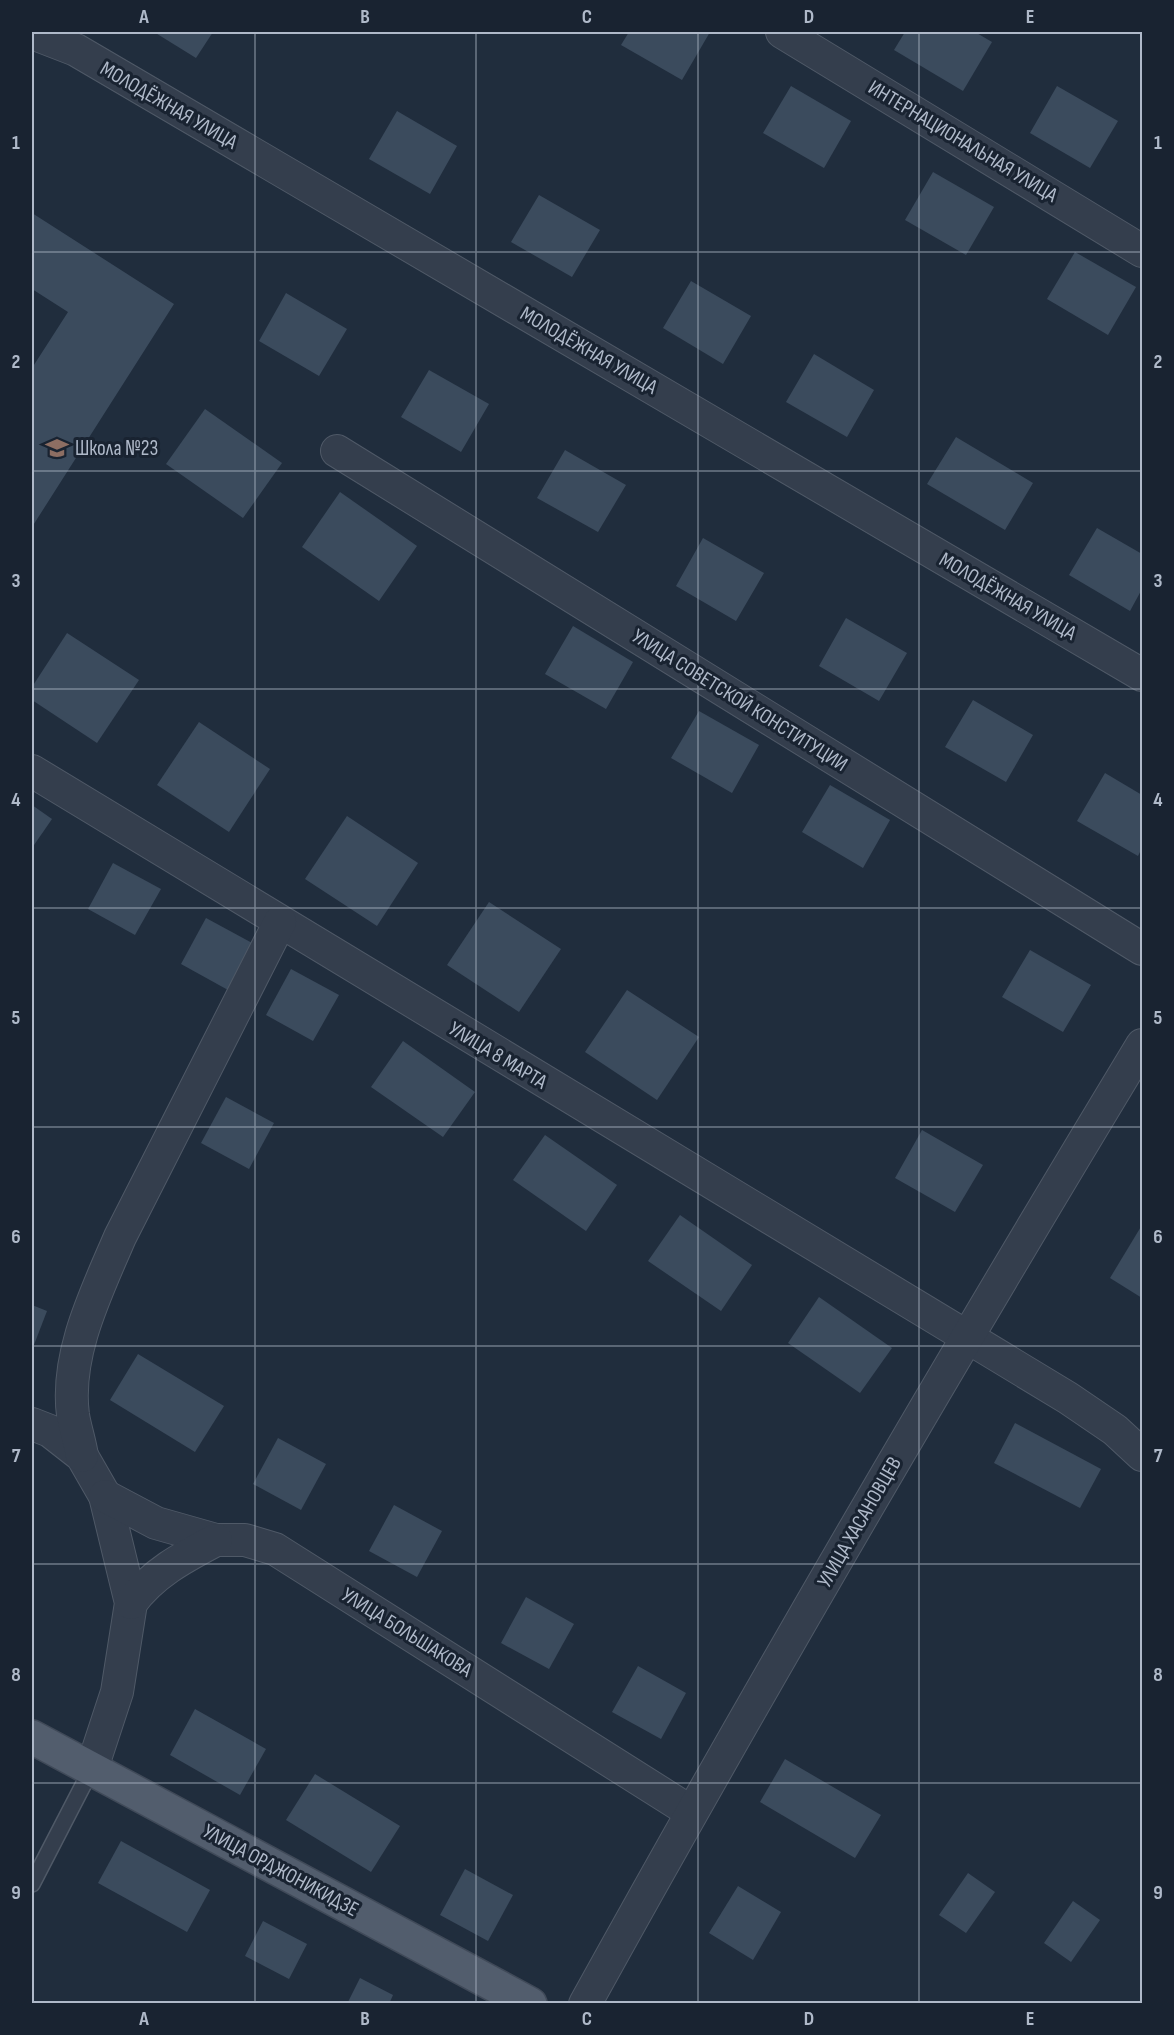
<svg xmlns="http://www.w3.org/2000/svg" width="1174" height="2035" font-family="'Sofia Sans Condensed',sans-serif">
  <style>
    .building { fill: #3b4b5d }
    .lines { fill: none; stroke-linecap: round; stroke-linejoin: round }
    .service-casing { stroke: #4f5967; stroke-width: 18 }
    .minor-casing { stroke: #4f5967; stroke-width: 34 }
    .primary-casing { stroke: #404a59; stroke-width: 36 }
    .service { stroke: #343e4d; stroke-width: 15 }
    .minor { stroke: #343e4d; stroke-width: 32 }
    .primary { stroke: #525d6d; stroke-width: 33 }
    .grid { fill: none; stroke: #afb9c9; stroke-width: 1.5; stroke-opacity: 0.55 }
    .labels { text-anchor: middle; stroke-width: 6; stroke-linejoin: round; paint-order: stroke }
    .street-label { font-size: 21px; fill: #afb9c9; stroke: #192331 }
    .poi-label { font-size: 21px; fill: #afb9c9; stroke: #192331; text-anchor: start }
    .neatline { fill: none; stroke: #afb9c9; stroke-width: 2 }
    .grid-label { font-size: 20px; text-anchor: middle; font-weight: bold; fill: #afb9c9 }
  </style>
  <rect width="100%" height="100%" fill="#202d3d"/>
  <g class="building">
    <polygon points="154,32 213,32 196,58"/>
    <polygon points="629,32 710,32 682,80 621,45"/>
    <polygon points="905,32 975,32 992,42 963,91 894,50"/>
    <polygon points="791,86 851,121 824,168 763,133"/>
    <polygon points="1057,86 1118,121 1090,168 1030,133"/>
    <polygon points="397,111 457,146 430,194 369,159"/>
    <polygon points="933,172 994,207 966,255 905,220"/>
    <polygon points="539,195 600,230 572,277 511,242"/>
    <polygon points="32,213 174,304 32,527 32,368 68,312 32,289"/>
    <polygon points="1075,252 1136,287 1108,335 1047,299"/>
    <polygon points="691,281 751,316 723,364 663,328"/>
    <polygon points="286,293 347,329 319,376 259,341"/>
    <polygon points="814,354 874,390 847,437 786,402"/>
    <polygon points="429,370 489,404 461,452 401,417"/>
    <polygon points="205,409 282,463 243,518 166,464"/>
    <polygon points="956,437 1033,483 1005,530 927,484"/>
    <polygon points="565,450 626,485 598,532 537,498"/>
    <polygon points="340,492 417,546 379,601 302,547"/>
    <polygon points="1097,528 1142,554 1142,589 1130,611 1069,575"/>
    <polygon points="703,538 764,573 736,621 676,586"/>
    <polygon points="846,618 907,653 879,701 819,666"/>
    <polygon points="573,626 633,662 606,709 545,674"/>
    <polygon points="67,633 139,680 97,743 32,700 32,687"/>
    <polygon points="973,700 1033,735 1006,782 945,747"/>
    <polygon points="699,711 759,745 732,793 671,758"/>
    <polygon points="199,722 270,769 229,832 157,785"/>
    <polygon points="1105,773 1142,795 1142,848 1138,856 1077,821"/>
    <polygon points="830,785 890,820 863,868 802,832"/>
    <polygon points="32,805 52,819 32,848"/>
    <polygon points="347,816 418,863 377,926 305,879"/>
    <polygon points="113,863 161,889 135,935 88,909"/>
    <polygon points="489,902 561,949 519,1012 447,965"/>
    <polygon points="206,918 254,944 228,990 181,964"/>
    <polygon points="1030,950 1091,985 1063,1032 1002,997"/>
    <polygon points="291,969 339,995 313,1041 266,1015"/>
    <polygon points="627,990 699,1037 657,1100 585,1052"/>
    <polygon points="403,1041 475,1092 443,1137 371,1087"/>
    <polygon points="226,1097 274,1123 249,1169 201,1143"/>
    <polygon points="922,1130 983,1165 955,1212 895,1178"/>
    <polygon points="545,1135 617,1185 586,1231 513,1180"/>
    <polygon points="680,1215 752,1265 721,1311 648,1261"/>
    <polygon points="1142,1225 1142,1298 1110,1278"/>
    <polygon points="819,1297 892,1348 860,1393 788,1343"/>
    <polygon points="32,1305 47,1311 32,1350"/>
    <polygon points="138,1354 224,1406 195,1452 110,1400"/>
    <polygon points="1015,1423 1101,1469 1080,1508 994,1463"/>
    <polygon points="278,1438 326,1464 301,1510 253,1484"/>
    <polygon points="394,1505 442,1531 417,1577 369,1551"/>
    <polygon points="526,1597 574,1624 549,1669 501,1643"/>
    <polygon points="638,1666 686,1693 661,1739 612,1712"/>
    <polygon points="195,1709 266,1749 240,1795 170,1755"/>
    <polygon points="785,1759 881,1815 855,1858 760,1802"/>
    <polygon points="315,1774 400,1826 371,1872 286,1820"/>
    <polygon points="121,1841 210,1890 187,1932 98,1883"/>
    <polygon points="465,1869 513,1895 488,1941 440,1915"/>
    <polygon points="968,1873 995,1892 966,1933 939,1915"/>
    <polygon points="738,1886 781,1912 753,1960 709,1933"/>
    <polygon points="1073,1901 1100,1920 1071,1962 1044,1943"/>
    <polygon points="263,1921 307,1944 289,1979 245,1956"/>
    <polygon points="360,1978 393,1995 389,2004 347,2004"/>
  </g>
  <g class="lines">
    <g class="service-casing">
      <polyline id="service" points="32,1884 92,1768"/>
    </g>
    <g class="minor-casing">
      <g id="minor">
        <polyline points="782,32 1142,251"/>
        <polyline points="32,33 76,50 1142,675"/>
        <polyline points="337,451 1142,949"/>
        <polyline points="32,771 1068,1398 1115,1430 1142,1455"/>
        <polyline points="32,1424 50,1431 82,1456 105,1496 131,1603 117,1692 92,1768"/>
        <path d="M 82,1456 C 80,1442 75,1428 73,1415 C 65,1354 97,1291 120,1237 L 280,922"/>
        <polyline points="105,1496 156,1523 216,1540 245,1540 275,1549 691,1812"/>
        <path d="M 131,1603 C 153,1573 184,1557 216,1540"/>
        <path d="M 585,2004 C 764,1680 951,1361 1142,1045"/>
      </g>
    </g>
    <g class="primary-casing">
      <polyline id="primary" points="32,1737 530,2004"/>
    </g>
    <use href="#service" class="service"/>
    <use href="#minor" class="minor"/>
    <use href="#primary" class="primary"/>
  </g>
  <path class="grid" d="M 255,32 L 255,2004M 476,32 L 476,2004M 698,32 L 698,2004M 919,32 L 919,2004M 32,252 L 1142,252M 32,471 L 1142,471M 32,689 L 1142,689M 32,908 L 1142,908M 32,1127 L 1142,1127M 32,1346 L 1142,1346M 32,1564 L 1142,1564M 32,1783 L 1142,1783"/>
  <defs>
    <g id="school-bare" transform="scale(1.8)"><path d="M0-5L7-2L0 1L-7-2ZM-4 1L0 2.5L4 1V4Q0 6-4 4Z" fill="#8d6e63" stroke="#192331" stroke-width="2.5" paint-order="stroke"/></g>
  </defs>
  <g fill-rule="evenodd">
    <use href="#school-bare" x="57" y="448"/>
  </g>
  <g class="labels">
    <g class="street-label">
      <text transform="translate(169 105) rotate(30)" y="7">МОЛОДЁЖНАЯ УЛИЦА</text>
      <text transform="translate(963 141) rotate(31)" y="7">ИНТЕРНАЦИОНАЛЬНАЯ УЛИЦА</text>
      <text transform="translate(589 350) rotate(30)" y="7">МОЛОДЁЖНАЯ УЛИЦА</text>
      <text transform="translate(1008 596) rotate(30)" y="7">МОЛОДЁЖНАЯ УЛИЦА</text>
      <text transform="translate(740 700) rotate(32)" y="7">УЛИЦА СОВЕТСКОЙ КОНСТИТУЦИИ</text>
      <text transform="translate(498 1055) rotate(31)" y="7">УЛИЦА 8 МАРТА</text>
      <text transform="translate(859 1522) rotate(-60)" y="7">УЛИЦА ХАСАНОВЦЕВ</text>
      <text transform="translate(407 1632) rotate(32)" y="7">УЛИЦА БОЛЬШАКОВА</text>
      <text transform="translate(281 1870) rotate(28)" y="7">УЛИЦА ОРДЖОНИКИДЗЕ</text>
    </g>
    <g class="poi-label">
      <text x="75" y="455">Школа №23</text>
    </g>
  </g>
  <rect width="1174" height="2035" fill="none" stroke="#192331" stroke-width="66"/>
  <rect x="33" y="33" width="1108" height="1969" class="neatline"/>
  <g class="grid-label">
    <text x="144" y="23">A</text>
    <text x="365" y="23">B</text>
    <text x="587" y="23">C</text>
    <text x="809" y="23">D</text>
    <text x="1030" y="23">E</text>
    <text x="16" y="149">1</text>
    <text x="1158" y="149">1</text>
    <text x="16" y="368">2</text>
    <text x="1158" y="368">2</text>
    <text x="16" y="587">3</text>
    <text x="1158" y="587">3</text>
    <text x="16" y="806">4</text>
    <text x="1158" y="806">4</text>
    <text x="16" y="1024">5</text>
    <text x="1158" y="1024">5</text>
    <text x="16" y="1243">6</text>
    <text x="1158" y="1243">6</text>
    <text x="16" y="1462">7</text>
    <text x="1158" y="1462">7</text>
    <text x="16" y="1681">8</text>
    <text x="1158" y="1681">8</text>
    <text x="16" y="1899">9</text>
    <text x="1158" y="1899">9</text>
    <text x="144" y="2025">A</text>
    <text x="365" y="2025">B</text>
    <text x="587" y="2025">C</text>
    <text x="809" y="2025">D</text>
    <text x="1030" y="2025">E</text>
  </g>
</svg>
